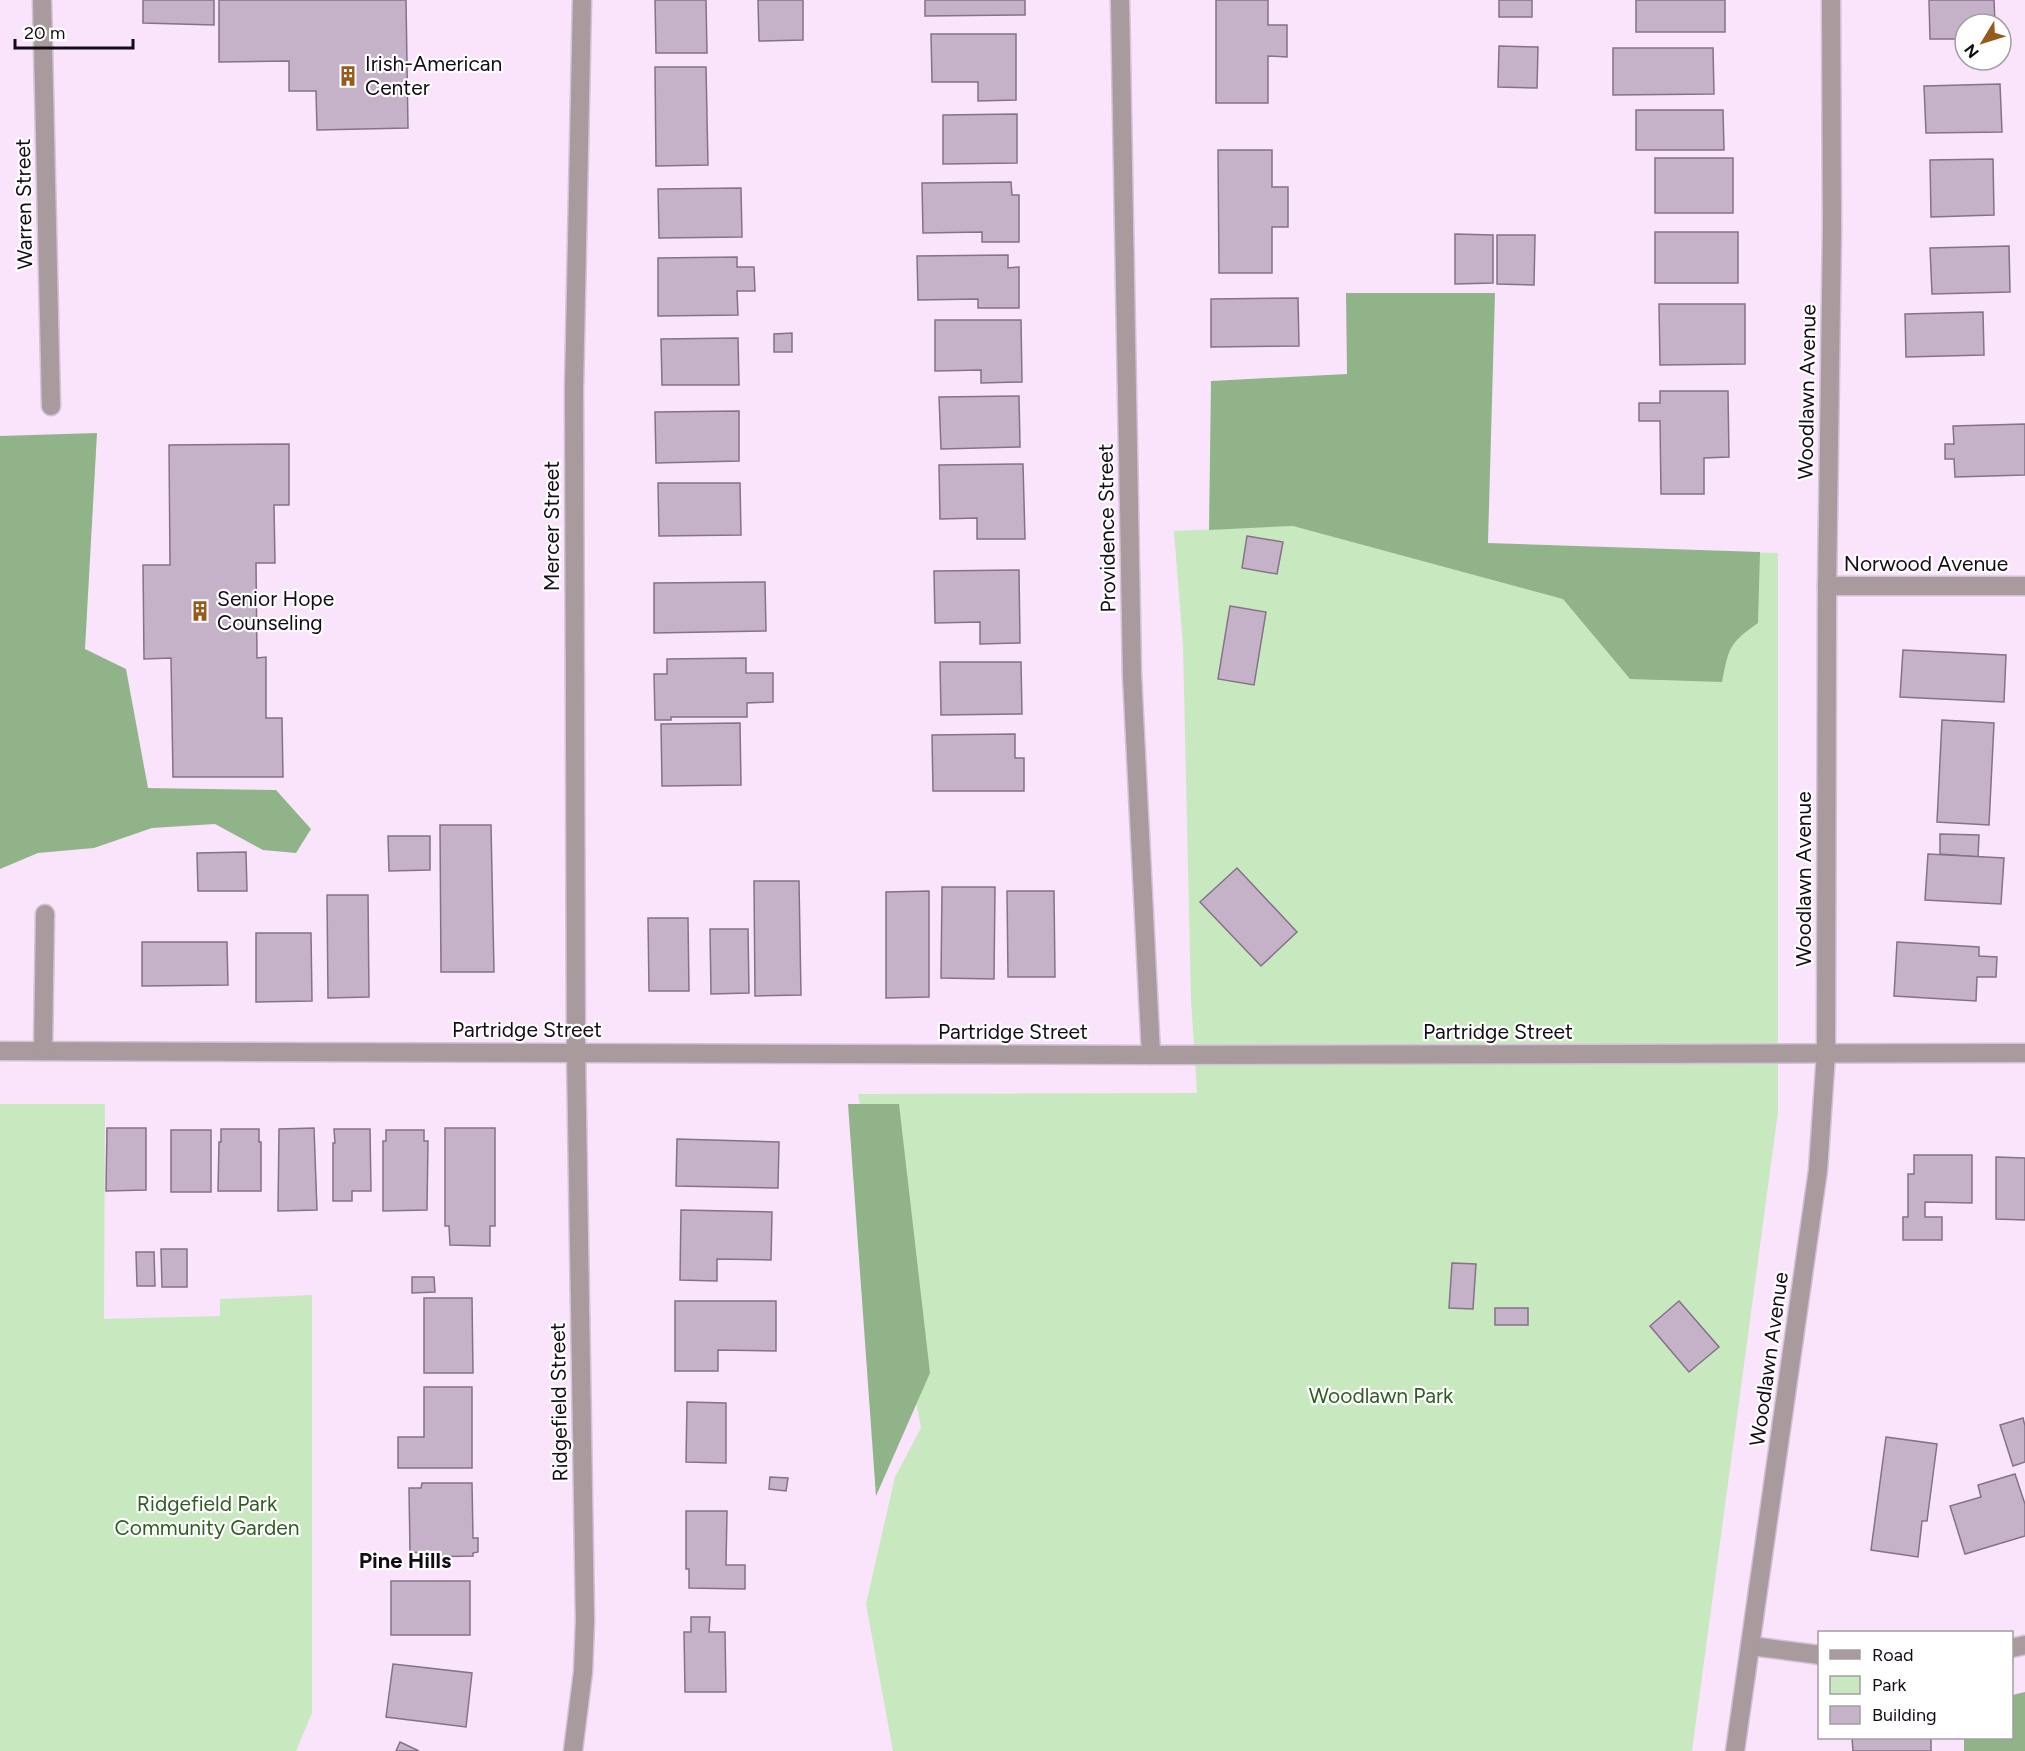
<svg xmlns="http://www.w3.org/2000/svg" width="2025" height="1751" font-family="Figtree,sans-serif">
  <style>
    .green { fill: #c8e8c0 }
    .forest { fill: #91b389 }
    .building { fill: #c6b2c8; stroke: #847286; stroke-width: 1.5 }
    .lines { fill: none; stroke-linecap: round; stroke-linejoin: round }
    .street-casing { stroke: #d4c1d7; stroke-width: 21 }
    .street { stroke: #a89a9d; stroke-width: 18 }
    .labels { text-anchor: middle; stroke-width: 4.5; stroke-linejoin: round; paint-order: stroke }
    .poi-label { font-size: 21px; fill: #130c14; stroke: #fff; text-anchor: start }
    .street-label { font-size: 21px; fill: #130c14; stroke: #fff }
    .park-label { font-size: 21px; fill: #305c23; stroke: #fff }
    .neighbourhood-label { font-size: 22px; font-weight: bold; fill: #130c14; stroke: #fff }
  </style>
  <rect width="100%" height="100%" fill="#f9e4fc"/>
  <g class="green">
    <polygon points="1293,526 1502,545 1778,553 1778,1112 1692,1751 893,1751 866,1604 895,1477 921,1428 858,1094 1197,1093 1191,1000 1183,646 1174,531"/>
    <polygon points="0,1104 105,1104 104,1319 220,1316 220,1299 312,1295 312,1713 296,1751 0,1751"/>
  </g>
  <g class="forest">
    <path d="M 1346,293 L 1495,293 L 1488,543 L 1760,552 L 1758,623 C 1728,644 1729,648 1722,682 L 1630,679 L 1563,599 L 1293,526 L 1209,530 L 1211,381 L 1347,374 Z"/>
    <polygon points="97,433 85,649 126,669 148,788 276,790 311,829 296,853 263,850 215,824 152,828 94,848 38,853 0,869 0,436"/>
    <polygon points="848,1104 899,1104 930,1373 876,1496"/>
    <polygon points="2025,1692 2025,1751 1964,1751 1964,1738 2012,1738 2012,1695"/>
  </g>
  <g class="building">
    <polygon points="143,0 214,0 214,25 143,23"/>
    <polygon points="219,0 406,0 408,128 317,130 316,91 289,91 289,61 219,62"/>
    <polygon points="655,0 706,0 707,53 656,53"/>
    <polygon points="758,0 803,0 803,40 759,41"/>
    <polygon points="925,0 1025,0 1025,15 925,16"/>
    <polygon points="1216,0 1268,0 1268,25 1287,25 1287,57 1268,56 1268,103 1216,103"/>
    <rect x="1499" y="0" width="33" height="17"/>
    <rect x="1636" y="0" width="89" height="32"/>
    <polygon points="1929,0 1994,0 1995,24 1965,24 1965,39 1930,39"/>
    <polygon points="931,34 1016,34 1016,100 978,101 978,82 932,82"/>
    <polygon points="1499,46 1538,47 1537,88 1498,87"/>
    <polygon points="1613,48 1713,48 1714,94 1613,95"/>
    <polygon points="655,67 706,67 708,165 656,166"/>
    <polygon points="2000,84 2002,132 1926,133 1924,86"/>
    <polygon points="1636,110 1723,110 1724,150 1636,150"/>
    <polygon points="1017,114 1017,163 943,164 943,115"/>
    <polygon points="1218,150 1272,150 1272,187 1288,187 1288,227 1272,227 1272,273 1219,273"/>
    <rect x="1655" y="158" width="78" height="55"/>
    <polygon points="1993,159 1994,215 1931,217 1930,160"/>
    <polygon points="1011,182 1012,195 1019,195 1019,242 982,242 982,232 923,233 922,183"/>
    <polygon points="741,188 742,237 659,238 658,189"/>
    <rect x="1655" y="232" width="83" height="51"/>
    <polygon points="1455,234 1493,235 1493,283 1455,284"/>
    <polygon points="1497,235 1535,235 1534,285 1497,284"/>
    <polygon points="2009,246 2010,292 1932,294 1930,248"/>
    <polygon points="1008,255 1008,268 1019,267 1019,308 978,308 978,299 918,300 917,256"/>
    <polygon points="737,257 737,267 754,267 755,291 737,291 738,315 658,316 658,258"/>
    <polygon points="1298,298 1299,346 1211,347 1211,299"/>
    <polygon points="1659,304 1745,304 1745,364 1660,365"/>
    <polygon points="1983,312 1984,355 1906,357 1905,314"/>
    <polygon points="935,320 1021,320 1022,382 981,383 981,370 935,371"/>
    <polygon points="792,333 792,352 774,352 774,334"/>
    <polygon points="738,338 739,385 662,385 661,339"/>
    <polygon points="1660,391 1728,391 1729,457 1704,458 1704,494 1661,494 1660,421 1639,421 1639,403 1660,403"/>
    <polygon points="1019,396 1020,447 941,449 939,397"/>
    <polygon points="739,411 739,461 656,463 655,412"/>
    <polygon points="2025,424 2025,475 1955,477 1954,459 1945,459 1945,444 1954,444 1953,426"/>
    <polygon points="289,444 289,505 274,505 275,563 256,563 257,658 266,657 266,718 282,718 283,777 173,777 171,658 144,659 143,565 170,565 169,445"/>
    <polygon points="1023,464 1025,539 977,539 977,518 940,519 939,465"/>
    <polygon points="658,483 740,483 741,535 659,536"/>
    <polygon points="1247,536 1283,542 1277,574 1242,568"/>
    <polygon points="1019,570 1020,643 980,644 980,622 935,623 934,571"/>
    <polygon points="765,582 766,631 654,633 654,583"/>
    <polygon points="1230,606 1266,612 1254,685 1218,679"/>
    <polygon points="1903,650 2006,655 2004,702 1900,697"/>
    <polygon points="746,658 746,673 773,673 773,702 747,703 747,717 671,717 671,720 655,720 654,674 667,674 667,659"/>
    <polygon points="940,662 1021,662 1022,714 941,715"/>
    <polygon points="1942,720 1994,723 1989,825 1937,822"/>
    <polygon points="740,723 741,785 662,786 661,724"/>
    <polygon points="1015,734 1015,758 1024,758 1024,791 933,791 932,735"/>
    <polygon points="440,825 491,825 494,972 441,972"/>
    <polygon points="1940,834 1979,835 1978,857 1940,854"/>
    <polygon points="388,836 430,836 430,870 389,871"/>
    <polygon points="246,852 247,891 198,891 197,853"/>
    <polygon points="1928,854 2004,858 2001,904 1925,900"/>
    <polygon points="1237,868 1297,932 1261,966 1200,902"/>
    <polygon points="754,881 799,881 801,995 755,996"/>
    <polygon points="942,887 995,887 994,979 941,978"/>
    <polygon points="929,891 929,997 886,998 886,892"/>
    <polygon points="1007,891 1054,891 1055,977 1008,977"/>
    <polygon points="327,895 368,895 369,997 328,998"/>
    <polygon points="648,918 688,918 689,991 649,991"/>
    <polygon points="710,929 748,929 749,993 711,994"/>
    <polygon points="256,933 311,933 312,1001 256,1002"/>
    <polygon points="142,942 227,942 228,985 142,986"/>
    <polygon points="1897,942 1979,947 1979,956 1997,957 1996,977 1977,977 1976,1001 1894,996"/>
    <polygon points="107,1128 146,1128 146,1190 106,1191"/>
    <polygon points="314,1128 317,1210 278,1211 279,1129"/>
    <polygon points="445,1128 495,1128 495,1226 490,1226 490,1246 450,1245 449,1226 445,1226"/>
    <polygon points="221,1129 259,1129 259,1142 261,1142 261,1191 218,1191 219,1142 221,1142"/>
    <polygon points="334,1129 370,1129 371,1191 352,1191 352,1201 333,1201 333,1143 335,1143"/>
    <rect x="171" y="1130" width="40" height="62"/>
    <polygon points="386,1130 424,1130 424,1141 428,1141 427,1210 383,1211 383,1141 386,1141"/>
    <polygon points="677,1139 779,1142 778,1188 676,1186"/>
    <polygon points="1914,1155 1972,1155 1972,1203 1925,1202 1925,1217 1942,1217 1942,1240 1903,1240 1903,1217 1908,1217 1908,1174 1914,1174"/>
    <polygon points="1996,1157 2025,1158 2025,1220 1996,1219"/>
    <polygon points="681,1210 772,1212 771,1260 717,1259 717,1281 680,1280"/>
    <polygon points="161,1249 187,1249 187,1287 162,1287"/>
    <polygon points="136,1252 154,1252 155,1286 137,1286"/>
    <polygon points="1452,1263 1476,1264 1473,1309 1449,1308"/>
    <polygon points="412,1277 434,1277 435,1292 412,1293"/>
    <polygon points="424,1298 472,1298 473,1373 424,1373"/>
    <polygon points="675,1301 776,1301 776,1351 718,1350 718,1371 675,1371"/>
    <polygon points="1679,1301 1719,1347 1689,1372 1650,1326"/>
    <rect x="1495" y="1308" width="33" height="17"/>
    <polygon points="424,1387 472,1387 472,1468 398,1468 398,1437 424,1437"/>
    <polygon points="687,1402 726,1403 726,1463 686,1462"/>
    <polygon points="2023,1418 2025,1426 2025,1462 2013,1466 2000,1425"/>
    <polygon points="1886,1437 1937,1444 1927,1521 1922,1521 1918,1557 1871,1550"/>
    <polygon points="2015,1474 2025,1504 2025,1536 1965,1554 1950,1506 1981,1497 1978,1485"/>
    <polygon points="770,1477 788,1478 786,1491 769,1489"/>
    <polygon points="422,1483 472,1483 473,1538 478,1538 478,1552 473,1553 473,1556 422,1557 422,1553 410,1552 409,1488 421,1488"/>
    <polygon points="686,1511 727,1511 726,1565 745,1565 745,1589 689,1588 689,1569 686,1569"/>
    <rect x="391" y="1581" width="79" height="54"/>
    <polygon points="691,1617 710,1617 709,1632 725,1632 726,1692 685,1692 684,1632 691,1632"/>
    <polygon points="393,1664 472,1673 466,1727 386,1717"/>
    <polygon points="1852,1738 1931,1738 1931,1751 1853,1751"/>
    <polygon points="400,1742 419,1751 396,1751"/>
  </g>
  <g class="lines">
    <g class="street-casing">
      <g id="street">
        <polyline points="42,0 51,406"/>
        <polyline points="1120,0 1132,675 1151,1055"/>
        <polyline points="1827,586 2025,586"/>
        <polyline points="0,1051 1151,1055 2025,1053"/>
        <polyline points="43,1051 45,914"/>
        <polyline points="1751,1646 1820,1655"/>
        <polyline points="2012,1648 2025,1645"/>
        <polyline points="573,1751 583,1672 585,1621 576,1052 574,389 582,0"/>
        <polyline points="1735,1751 1818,1170 1826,1053 1827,586 1832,229 1831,0"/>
      </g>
    </g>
    <use href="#street" class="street"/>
  </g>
  <defs>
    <g id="building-bare" transform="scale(1.62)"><path d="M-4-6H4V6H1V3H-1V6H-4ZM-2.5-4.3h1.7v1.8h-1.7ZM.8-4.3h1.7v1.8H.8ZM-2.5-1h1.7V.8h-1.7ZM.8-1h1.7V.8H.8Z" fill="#965b1b" stroke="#fff" stroke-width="2.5" paint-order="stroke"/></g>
  </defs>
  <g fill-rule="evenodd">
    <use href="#building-bare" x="348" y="76"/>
    <use href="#building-bare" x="200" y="611"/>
  </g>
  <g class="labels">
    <g class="poi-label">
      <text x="365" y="71">Irish-American<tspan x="365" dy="24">Center</tspan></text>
      <text x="217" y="606">Senior Hope<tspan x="217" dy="24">Counseling</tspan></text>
    </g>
    <g class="street-label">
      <text transform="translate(24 204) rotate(-91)" y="7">Warren Street</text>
      <text transform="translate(1807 392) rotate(-89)" y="7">Woodlawn Avenue</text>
      <text transform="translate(552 526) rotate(-90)" y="7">Mercer Street</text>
      <text transform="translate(1107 528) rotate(-91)" y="7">Providence Street</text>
      <text x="1926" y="571">Norwood Avenue</text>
      <text transform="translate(1804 879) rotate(-90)" y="7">Woodlawn Avenue</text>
      <text x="527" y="1037">Partridge Street</text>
      <text x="1013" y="1039">Partridge Street</text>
      <text x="1498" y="1039">Partridge Street</text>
      <text transform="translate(1769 1359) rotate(-82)" y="7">Woodlawn Avenue</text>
      <text transform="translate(559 1402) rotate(-91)" y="7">Ridgefield Street</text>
    </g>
    <g class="park-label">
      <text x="1381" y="1403">Woodlawn Park</text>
      <text x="207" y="1511">Ridgefield Park<tspan x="207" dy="24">Community Garden</tspan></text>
    </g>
    <g class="neighbourhood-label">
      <text x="405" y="1568">Pine Hills</text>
    </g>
  </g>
  <rect x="1818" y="1631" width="195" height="108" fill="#ffffff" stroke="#a19ea1" stroke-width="1.5"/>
  <rect x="1830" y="1650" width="30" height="9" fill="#a89a9d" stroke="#a19ea1" stroke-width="1.5"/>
  <text x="1872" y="1661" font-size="18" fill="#130c14">Road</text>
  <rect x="1830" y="1676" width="30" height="18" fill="#c8e8c0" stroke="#a19ea1" stroke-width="1.5"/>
  <text x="1872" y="1691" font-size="18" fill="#130c14">Park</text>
  <rect x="1830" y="1706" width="30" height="18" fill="#c6b2c8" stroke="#a19ea1" stroke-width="1.5"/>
  <text x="1872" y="1721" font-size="18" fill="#130c14">Building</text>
  <g transform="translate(1983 42) rotate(232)"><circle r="28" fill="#ffffff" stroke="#a19ea1" stroke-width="1.5"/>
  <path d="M0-4.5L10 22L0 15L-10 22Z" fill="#965b1b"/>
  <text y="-9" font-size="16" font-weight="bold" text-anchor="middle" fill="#130c14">N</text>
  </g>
  <path d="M15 39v9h118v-9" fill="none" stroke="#130c14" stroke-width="3"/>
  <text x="24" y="39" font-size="18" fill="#130c14" stroke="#ffffff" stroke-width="4.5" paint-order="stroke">20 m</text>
</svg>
